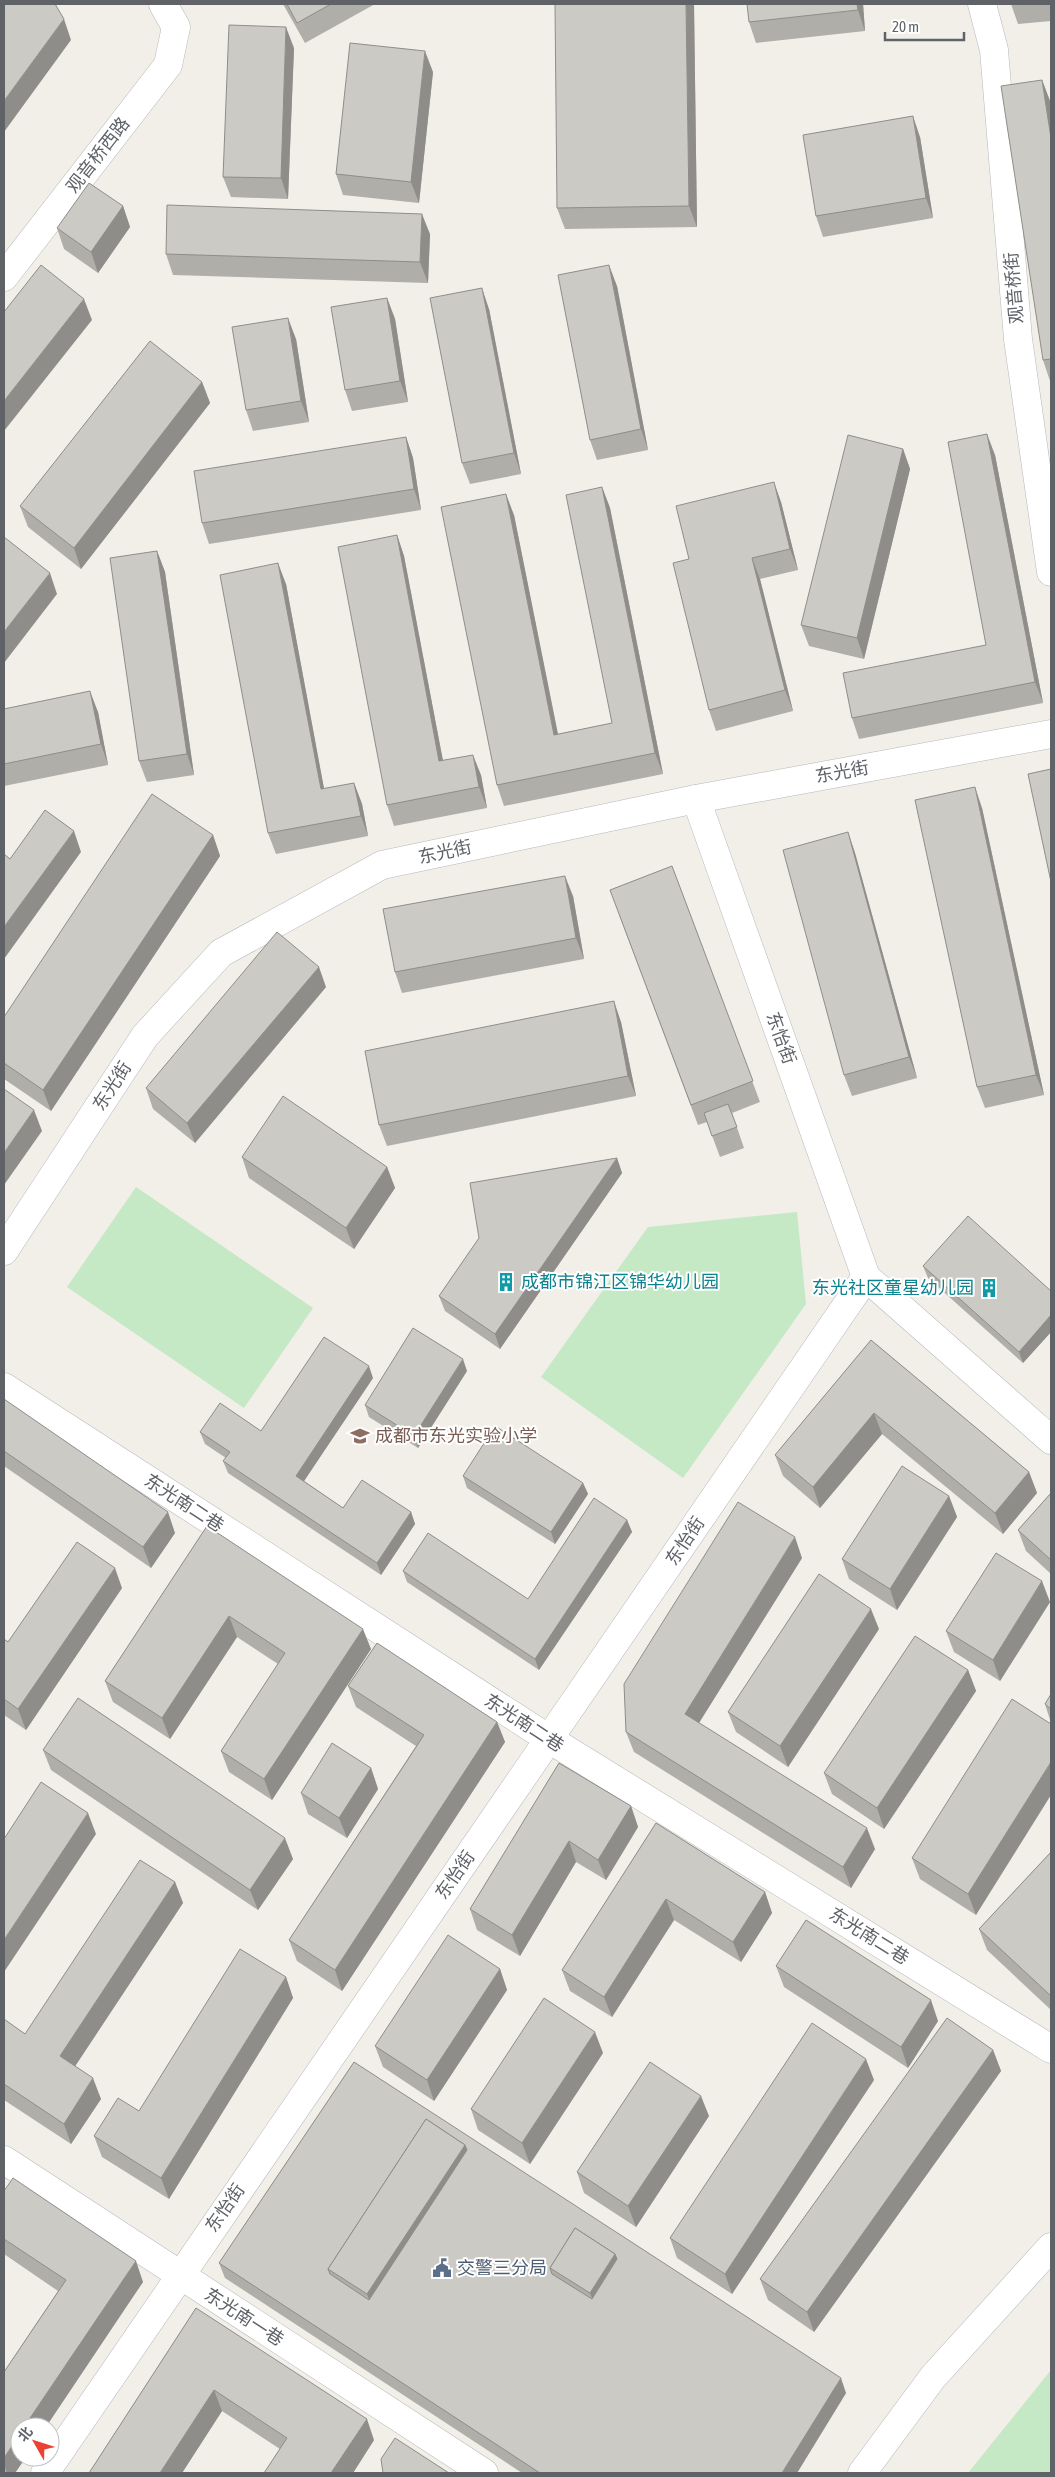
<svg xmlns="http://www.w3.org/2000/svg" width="1055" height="2477" font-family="'Asap Condensed','Noto Sans SC',sans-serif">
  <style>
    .green { fill: #c5e8c5 }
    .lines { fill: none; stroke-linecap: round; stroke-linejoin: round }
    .street-casing { stroke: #b5b8bc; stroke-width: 29 }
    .street { stroke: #fff; stroke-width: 28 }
    .wall { fill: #afaea9 }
    .shaded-wall { fill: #8f8d8a }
    .building { fill: #cccac5; stroke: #8f8d8a; fill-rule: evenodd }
    .labels { text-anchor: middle; stroke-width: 4; stroke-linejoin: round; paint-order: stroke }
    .street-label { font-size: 18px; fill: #5f6368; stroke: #fff }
    .culture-label { font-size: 18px; fill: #0d838f; stroke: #fff; text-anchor: start }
    .education-label { font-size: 18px; fill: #785e54; stroke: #fff; text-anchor: start }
    .service-label { font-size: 18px; fill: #4e5e75; stroke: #fff; text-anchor: start }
  </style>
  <rect width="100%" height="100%" fill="#f1efe8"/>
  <g class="green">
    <polygon points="136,1187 313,1308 244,1408 67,1287"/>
    <polygon points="797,1212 806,1304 683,1478 541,1377 648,1227"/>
    <polygon points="1051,2370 1051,2473 968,2473"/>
  </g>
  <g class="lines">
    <g class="street-casing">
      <g id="street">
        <polyline points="982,4 994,50 1018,339 1051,572"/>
        <polyline points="4,277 168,65 176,27 163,4"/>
        <polyline points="696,799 866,1277 1051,1440"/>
        <polyline points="4,1251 145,1036 221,953 382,865 696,799 1051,734"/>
        <polyline points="4,1387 549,1739 1051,2049"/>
        <polyline points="4,2160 484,2473"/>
        <polyline points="45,2473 866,1277"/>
        <polyline points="862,2473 933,2377 1051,2247"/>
      </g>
    </g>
    <use href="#street" class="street"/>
  </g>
  <g class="wall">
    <polygon points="283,4 375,4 305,43"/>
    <polygon points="694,4 697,227 565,229 557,208"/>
    <polygon points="747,4 863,4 865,31 756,43 749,22"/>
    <polygon points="1011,4 1051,4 1051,21 1018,24"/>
    <polygon points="294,48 288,199 231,197 223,177"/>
    <polygon points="433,72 419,203 343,195 336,174"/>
    <polygon points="1042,80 1050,101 1051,109 1051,381 1050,381 1043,360"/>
    <polygon points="920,137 933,218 823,237 816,216"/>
    <polygon points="123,206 130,227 98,273 64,249 57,228"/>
    <polygon points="430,234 428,283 173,275 166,254"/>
    <polygon points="617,286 648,450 597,460 590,440"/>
    <polygon points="387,298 395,319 408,402 352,411 345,390"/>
    <polygon points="489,309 521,474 470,484 462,463"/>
    <polygon points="296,339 309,422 253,431 246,410"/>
    <polygon points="202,382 210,403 81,569 28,527 20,506"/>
    <polygon points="406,437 413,458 421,510 209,544 202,523"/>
    <polygon points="903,449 910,469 864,659 809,646 801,625"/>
    <polygon points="995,455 1043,703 859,739 852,718 986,645"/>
    <polygon points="602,487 610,508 663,774 504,806 497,785 514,515 558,734 612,723"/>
    <polygon points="781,502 798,570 760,579 793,711 716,731 709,710 689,559"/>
    <polygon points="397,535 404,556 443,761 481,775 487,808 394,826 387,805"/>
    <polygon points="157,551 165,572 194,775 147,782 139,761"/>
    <polygon points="286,584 324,789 354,783 362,804 368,836 276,854 268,833"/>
    <polygon points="4,709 98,712 108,765 4,786"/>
    <polygon points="982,808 1044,1095 985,1108 977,1087"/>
    <polygon points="848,832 855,853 917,1078 852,1096 844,1075"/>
    <polygon points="213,835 220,856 51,1111 4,1079 4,1017"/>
    <polygon points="672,866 760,1102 732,1113 744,1148 720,1157 707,1122 698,1125 610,890"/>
    <polygon points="573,896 584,959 402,993 395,972"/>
    <polygon points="326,987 195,1143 153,1109 146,1088"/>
    <polygon points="621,1022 636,1096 387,1146 379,1125"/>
    <polygon points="242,1157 387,1167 395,1188 354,1249 249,1178"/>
    <polygon points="617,1158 622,1173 500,1349 445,1311 439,1296 479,1238"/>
    <polygon points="923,1266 1051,1291 1051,1332 1023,1363 928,1278"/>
    <polygon points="871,1340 1029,1472 1037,1493 1003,1534 882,1434 820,1508 783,1476 775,1455"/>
    <polygon points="467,1371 418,1448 369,1417 365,1405"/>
    <polygon points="373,1378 304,1481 343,1508 411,1512 415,1524 381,1575 228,1473 223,1461 226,1458 205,1444 200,1432 261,1431"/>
    <polygon points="4,1399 175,1533 151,1568 4,1466"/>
    <polygon points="463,1476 583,1483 588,1494 555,1544 467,1488"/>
    <polygon points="1051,1493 1051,1574 1026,1551 1018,1530"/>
    <polygon points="949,1496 957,1517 897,1610 849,1579 842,1559"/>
    <polygon points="627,1520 632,1532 539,1670 407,1582 403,1571 528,1599"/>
    <polygon points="207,1526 371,1649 272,1800 229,1772 221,1751 278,1664 237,1637 170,1739 113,1702 105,1681"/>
    <polygon points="802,1558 699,1723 875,1849 851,1888 634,1752 626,1732"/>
    <polygon points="122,1588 26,1730 4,1715 4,1639 8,1642"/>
    <polygon points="1050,1602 1000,1681 954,1652 946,1631"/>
    <polygon points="879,1629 788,1767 736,1732 728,1712"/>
    <polygon points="968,1670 976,1691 884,1829 832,1794 824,1773"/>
    <polygon points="348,1686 497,1722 505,1742 342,1991 297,1961 289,1940 416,1746 356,1707"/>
    <polygon points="1051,1694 1051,1723 1045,1704"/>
    <polygon points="1051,1724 976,1915 920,1879 912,1858"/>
    <polygon points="43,1750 293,1859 258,1910 51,1770"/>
    <polygon points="559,1763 631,1806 638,1827 606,1880 576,1862 520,1956 477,1930 470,1909"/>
    <polygon points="371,1768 378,1789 347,1838 308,1814 301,1793"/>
    <polygon points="656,1823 765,1892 772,1913 741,1962 674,1920 612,2017 570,1991 562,1970"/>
    <polygon points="1051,1852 1051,2010 987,1950 979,1929"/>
    <polygon points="175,1882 183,1903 75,2066 101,2099 71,2144 4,2100 4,2019 25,2034"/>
    <polygon points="776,1966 938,2021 908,2068 784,1987"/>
    <polygon points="500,1969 507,1990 434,2101 383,2067 375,2046"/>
    <polygon points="286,1977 293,1998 169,2199 102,2157 94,2136 139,2111"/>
    <polygon points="993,2050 1001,2071 814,2332 768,2300 760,2279"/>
    <polygon points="603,2053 530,2164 478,2130 471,2109"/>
    <polygon points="354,2062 846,2393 797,2473 522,2473 225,2278 219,2263"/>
    <polygon points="874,2080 732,2294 677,2258 670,2238"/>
    <polygon points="709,2116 636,2227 584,2193 577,2172"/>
    <polygon points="4,2191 143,2282 20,2457 26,2457 15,2473 4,2473 4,2372 58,2291 4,2254"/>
    <polygon points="196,2308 374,2440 353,2473 264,2473 280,2449 222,2411 182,2473 89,2473"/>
  </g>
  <g class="shaded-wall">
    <polygon points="686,4 694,4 697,227 689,206"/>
    <polygon points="857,4 863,4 865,31 858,10"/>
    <polygon points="64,19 71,40 4,132 4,101"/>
    <polygon points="286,27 294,48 288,199 281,178"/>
    <polygon points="425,51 433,72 419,203 411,182"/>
    <polygon points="1042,80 1050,101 1051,109 1051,138"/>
    <polygon points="913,116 920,137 933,218 926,198"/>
    <polygon points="123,206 130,227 98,273 91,252"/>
    <polygon points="422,214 430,234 428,283 420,262"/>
    <polygon points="609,265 617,286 648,450 641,429"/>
    <polygon points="482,288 489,309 521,474 514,453"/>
    <polygon points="387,298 395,319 408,402 400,381"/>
    <polygon points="84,299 92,320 4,431 4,401"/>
    <polygon points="288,318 296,339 309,422 301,401"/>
    <polygon points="202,382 210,403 81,569 74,548"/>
    <polygon points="987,434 995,455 1043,703 1035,682"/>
    <polygon points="406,437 413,458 421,510 414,489"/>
    <polygon points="903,449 910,469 864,659 857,638"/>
    <polygon points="774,482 781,502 798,570 790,549"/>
    <polygon points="602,487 610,508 663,774 655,753"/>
    <polygon points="506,494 514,515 562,755 554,735"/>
    <polygon points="397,535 404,556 447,782 439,761"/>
    <polygon points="157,551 165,572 194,775 187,754"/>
    <polygon points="752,558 760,579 793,711 785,690"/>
    <polygon points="278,563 286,584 328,810 321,789"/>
    <polygon points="50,573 57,594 4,663 4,632"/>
    <polygon points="90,691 98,712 108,765 101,744"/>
    <polygon points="473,755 481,775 487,808 479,787"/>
    <polygon points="354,783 362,804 368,836 361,816"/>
    <polygon points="975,787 982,808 1044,1095 1036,1075"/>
    <polygon points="74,831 81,852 4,959 4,927"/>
    <polygon points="848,832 855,853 917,1078 909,1057"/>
    <polygon points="213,835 220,856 51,1111 43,1090"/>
    <polygon points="565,876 573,896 584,959 576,938"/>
    <polygon points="319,967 326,987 195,1143 187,1123"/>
    <polygon points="614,1001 621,1022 636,1096 628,1076"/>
    <polygon points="34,1110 42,1131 4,1185 4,1153"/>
    <polygon points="617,1158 622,1173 500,1349 495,1334"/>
    <polygon points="387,1167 395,1188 354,1249 346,1228"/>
    <polygon points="1051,1315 1051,1332 1023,1363 1019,1352"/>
    <polygon points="463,1359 467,1371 418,1448 414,1436"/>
    <polygon points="369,1366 373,1378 300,1487 296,1476"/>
    <polygon points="874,1413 882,1434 820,1508 813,1487"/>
    <polygon points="1029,1472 1037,1493 1003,1534 995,1513"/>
    <polygon points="583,1483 588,1494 555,1544 551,1532"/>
    <polygon points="949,1496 957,1517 897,1610 890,1589"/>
    <polygon points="168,1512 175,1533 151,1568 143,1547"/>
    <polygon points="411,1512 415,1524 381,1575 377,1563"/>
    <polygon points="627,1520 632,1532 539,1670 535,1659"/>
    <polygon points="795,1537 802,1558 692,1734 685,1714"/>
    <polygon points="115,1568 122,1588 26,1730 18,1709"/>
    <polygon points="1042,1581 1050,1602 1000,1681 993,1660"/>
    <polygon points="871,1609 879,1629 788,1767 780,1746"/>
    <polygon points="229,1616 237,1637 170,1739 162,1718"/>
    <polygon points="363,1629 371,1649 272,1800 264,1779"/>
    <polygon points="968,1670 976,1691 884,1829 877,1808"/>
    <polygon points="497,1722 505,1742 342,1991 335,1970"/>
    <polygon points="1051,1762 1051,1795 976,1915 968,1894"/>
    <polygon points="371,1768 378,1789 347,1838 339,1818"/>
    <polygon points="631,1806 638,1827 606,1880 598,1860"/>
    <polygon points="88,1813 96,1834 4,1972 4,1940"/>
    <polygon points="867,1828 875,1849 851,1888 843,1867"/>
    <polygon points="285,1838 293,1859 258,1910 250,1890"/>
    <polygon points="569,1841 576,1862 520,1956 512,1935"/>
    <polygon points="175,1882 183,1903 68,2077 60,2056"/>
    <polygon points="765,1892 772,1913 741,1962 733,1942"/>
    <polygon points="666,1899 674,1920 612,2017 604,1997"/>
    <polygon points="500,1969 507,1990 434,2101 427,2080"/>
    <polygon points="286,1977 293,1998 169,2199 161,2178"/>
    <polygon points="931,2000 938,2021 908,2068 901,2047"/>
    <polygon points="595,2032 603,2053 530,2164 522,2143"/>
    <polygon points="993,2050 1001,2071 814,2332 807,2312"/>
    <polygon points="866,2059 874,2080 732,2294 725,2274"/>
    <polygon points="93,2078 101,2099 71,2144 64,2124"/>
    <polygon points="701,2096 709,2116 636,2227 628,2206"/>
    <polygon points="465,2145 473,2165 375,2315 367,2294"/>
    <polygon points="615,2254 623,2274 598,2314 590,2293"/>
    <polygon points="136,2261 143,2282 46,2427 24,2427"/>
    <polygon points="841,2378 846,2393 797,2473 782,2473"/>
    <polygon points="214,2390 222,2411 182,2473 160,2473"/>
    <polygon points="367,2419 374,2440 353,2473 331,2473"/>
    <polygon points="20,2434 20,2457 26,2457 15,2473 7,2473 4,2464 4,2458"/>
  </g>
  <g class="building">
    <polygon points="4,4 55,4 64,19 4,101"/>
    <polygon points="287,4 331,4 297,23"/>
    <polygon points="555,4 686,4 689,206 557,208"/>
    <polygon points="747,4 857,4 858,10 749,22"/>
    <polygon points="229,25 286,27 281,178 223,177"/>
    <polygon points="350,43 425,51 411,182 336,174"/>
    <polygon points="1042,80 1051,138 1051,359 1043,360 1001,86"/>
    <polygon points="913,116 926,198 816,216 803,135"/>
    <polygon points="89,183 123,206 91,252 57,228"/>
    <polygon points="167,205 422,214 420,262 166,254"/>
    <polygon points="41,265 84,299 4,401 4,312"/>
    <polygon points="609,265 641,429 590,440 558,275"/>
    <polygon points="482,288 514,453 462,463 430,298"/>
    <polygon points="387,298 400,381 345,390 331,307"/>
    <polygon points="288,318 301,401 246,410 232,327"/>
    <polygon points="150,341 202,382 74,548 20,506"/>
    <polygon points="987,434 1035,682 852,718 843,673 986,645 948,442"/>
    <polygon points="848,435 903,449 857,638 801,625"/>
    <polygon points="406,437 414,489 202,523 194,471"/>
    <polygon points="774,482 790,549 752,558 785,690 709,710 673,563 689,559 676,506"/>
    <polygon points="602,487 655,753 497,785 441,507 506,494 554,735 612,723 566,495"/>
    <polygon points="397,535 439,761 473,755 479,787 387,805 338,547"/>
    <polygon points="4,537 50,573 4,632"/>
    <polygon points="157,551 187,754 139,761 110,558"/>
    <polygon points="278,563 321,789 354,783 361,816 268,833 220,575"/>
    <polygon points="90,691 101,744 4,764 4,709"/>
    <polygon points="1051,769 1051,882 1028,774"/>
    <polygon points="975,787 1036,1075 977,1087 915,800"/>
    <polygon points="152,794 213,835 43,1090 4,1063 4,1017"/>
    <polygon points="45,810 74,831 4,927 4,854 10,859"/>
    <polygon points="848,832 909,1057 844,1075 783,850"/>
    <polygon points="672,866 753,1081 691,1105 610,890"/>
    <polygon points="565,876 576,938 395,972 383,909"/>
    <polygon points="277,932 319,967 187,1123 146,1088"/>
    <polygon points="614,1001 628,1076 379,1125 365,1051"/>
    <polygon points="4,1089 34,1110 4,1153"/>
    <polygon points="283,1096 387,1167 346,1228 242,1157"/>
    <polygon points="728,1104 737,1127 712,1136 704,1113"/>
    <polygon points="617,1158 495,1334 439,1296 479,1238 470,1183"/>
    <polygon points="968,1216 1051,1291 1051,1315 1019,1352 923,1266"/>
    <polygon points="413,1328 463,1359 414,1436 365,1405"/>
    <polygon points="324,1337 369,1366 296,1476 343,1508 362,1480 411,1512 377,1563 223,1461 230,1452 200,1432 220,1403 261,1431"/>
    <polygon points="871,1340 1029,1472 995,1513 874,1413 813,1487 775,1455"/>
    <polygon points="4,1399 168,1512 143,1547 4,1451"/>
    <polygon points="495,1426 583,1483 551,1532 463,1476"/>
    <polygon points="902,1466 949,1496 890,1589 842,1559"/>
    <polygon points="1051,1493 1051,1560 1018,1530"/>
    <polygon points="594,1498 627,1520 535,1659 403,1571 428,1533 528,1599"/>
    <polygon points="738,1502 795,1537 685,1714 867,1828 843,1867 626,1732 624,1684"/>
    <polygon points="207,1526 363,1629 264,1779 221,1751 285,1653 229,1616 162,1718 105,1681"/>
    <polygon points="77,1542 115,1568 18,1709 4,1699 4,1639 8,1642"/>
    <polygon points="996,1553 1042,1581 993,1660 946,1631"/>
    <polygon points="819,1574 871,1609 780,1746 728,1712"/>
    <polygon points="915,1636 968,1670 877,1808 824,1773"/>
    <polygon points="377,1643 497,1722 335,1970 289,1940 424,1735 348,1686"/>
    <polygon points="1051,1694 1051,1709 1045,1704"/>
    <polygon points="78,1698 285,1838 250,1890 43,1750"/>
    <polygon points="1012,1699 1051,1724 1051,1762 968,1894 912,1858"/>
    <polygon points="332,1743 371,1768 339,1818 301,1793"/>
    <polygon points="559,1763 631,1806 598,1860 569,1841 512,1935 470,1909"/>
    <polygon points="41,1782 88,1813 4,1940 4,1839"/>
    <polygon points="656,1823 765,1892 733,1942 666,1899 604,1997 562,1970"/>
    <polygon points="1051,1852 1051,1996 979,1929"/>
    <polygon points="140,1860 175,1882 60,2056 93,2078 64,2124 4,2084 4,2019 25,2034"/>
    <polygon points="806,1920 931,2000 901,2047 776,1966"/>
    <polygon points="448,1935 500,1969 427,2080 375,2046"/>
    <polygon points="240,1949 286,1977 161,2178 94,2136 118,2098 139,2111"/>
    <polygon points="544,1998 595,2032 522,2143 471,2109"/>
    <polygon points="947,2018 993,2050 807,2312 760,2279"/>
    <polygon points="812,2023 866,2059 725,2274 670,2238"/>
    <path d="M 354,2062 L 841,2378 L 782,2473 L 540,2473 L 219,2263 ZM 426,2119 L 465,2145 L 467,2150 L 369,2300 L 330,2274 L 328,2269 ZM 575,2228 L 615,2254 L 617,2259 L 592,2299 L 552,2274 L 550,2268 Z"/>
    <polygon points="650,2062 701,2096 628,2206 577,2172"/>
    <polygon points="426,2119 465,2145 367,2294 328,2269"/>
    <polygon points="13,2178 136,2261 24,2427 20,2427 20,2434 4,2458 4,2372 66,2280 4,2239 4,2191"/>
    <polygon points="575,2228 615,2254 590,2293 550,2268"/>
    <polygon points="196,2308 367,2419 331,2473 264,2473 287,2438 214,2390 160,2473 89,2473"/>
    <polygon points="395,2438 449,2473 383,2473 381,2459"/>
  </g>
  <defs>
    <g id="building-bare" transform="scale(1.5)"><path d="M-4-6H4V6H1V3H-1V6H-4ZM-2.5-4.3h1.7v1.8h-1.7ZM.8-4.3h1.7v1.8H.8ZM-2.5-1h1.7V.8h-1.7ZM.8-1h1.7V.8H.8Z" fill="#0f9aa8" stroke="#fff" stroke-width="2.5" paint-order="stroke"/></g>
    <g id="school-bare" transform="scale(1.5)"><path d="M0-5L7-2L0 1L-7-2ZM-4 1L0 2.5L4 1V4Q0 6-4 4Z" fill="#8d6e63" stroke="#fff" stroke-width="2.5" paint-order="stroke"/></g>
    <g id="civic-bare" transform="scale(1.5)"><path d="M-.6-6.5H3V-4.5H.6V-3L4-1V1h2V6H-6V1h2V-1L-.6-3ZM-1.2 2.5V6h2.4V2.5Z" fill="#5c6f8a" stroke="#fff" stroke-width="2.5" paint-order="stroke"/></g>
  </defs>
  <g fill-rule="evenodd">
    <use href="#building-bare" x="506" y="1282"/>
    <use href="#building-bare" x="989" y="1288"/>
    <use href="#school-bare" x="360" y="1436"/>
    <use href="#civic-bare" x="442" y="2268"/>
  </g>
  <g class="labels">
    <g class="street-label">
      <text transform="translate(98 155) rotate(-52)" y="6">观音桥西路</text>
      <text transform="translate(1014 288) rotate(-95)" y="6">观音桥街</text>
      <text transform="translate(842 772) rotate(-10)" y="6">东光街</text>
      <text transform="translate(445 852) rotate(-12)" y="6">东光街</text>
      <text transform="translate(781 1038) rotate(70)" y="6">东怡街</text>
      <text transform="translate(112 1086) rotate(-57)" y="6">东光街</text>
      <text transform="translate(184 1503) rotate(33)" y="6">东光南二巷</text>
      <text transform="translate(685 1541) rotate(-56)" y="6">东怡街</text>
      <text transform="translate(524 1723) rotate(33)" y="6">东光南二巷</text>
      <text transform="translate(455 1875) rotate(-55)" y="6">东怡街</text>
      <text transform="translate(869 1936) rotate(32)" y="6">东光南二巷</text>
      <text transform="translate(225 2208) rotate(-55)" y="6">东怡街</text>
      <text transform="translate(244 2317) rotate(33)" y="6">东光南一巷</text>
    </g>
    <g class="culture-label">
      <text x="521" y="1288">成都市锦江区锦华幼儿园</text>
      <text x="974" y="1294" text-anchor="end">东光社区童星幼儿园</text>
    </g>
    <g class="education-label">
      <text x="375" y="1442">成都市东光实验小学</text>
    </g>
    <g class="service-label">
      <text x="457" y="2274">交警三分局</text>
    </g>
  </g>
  <rect width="1055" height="2477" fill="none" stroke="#5f6368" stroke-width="10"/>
  <g transform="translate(35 2442) rotate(309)"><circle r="24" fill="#ffffff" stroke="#bfc1c3"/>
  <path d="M0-4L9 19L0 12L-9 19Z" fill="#ea4335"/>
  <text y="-8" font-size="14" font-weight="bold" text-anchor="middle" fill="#5f6368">北</text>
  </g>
  <path d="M885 32v8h79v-8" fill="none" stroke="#5f6368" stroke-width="2.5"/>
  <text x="892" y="32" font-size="15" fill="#5f6368" stroke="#ffffff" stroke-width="4" paint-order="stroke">20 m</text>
</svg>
